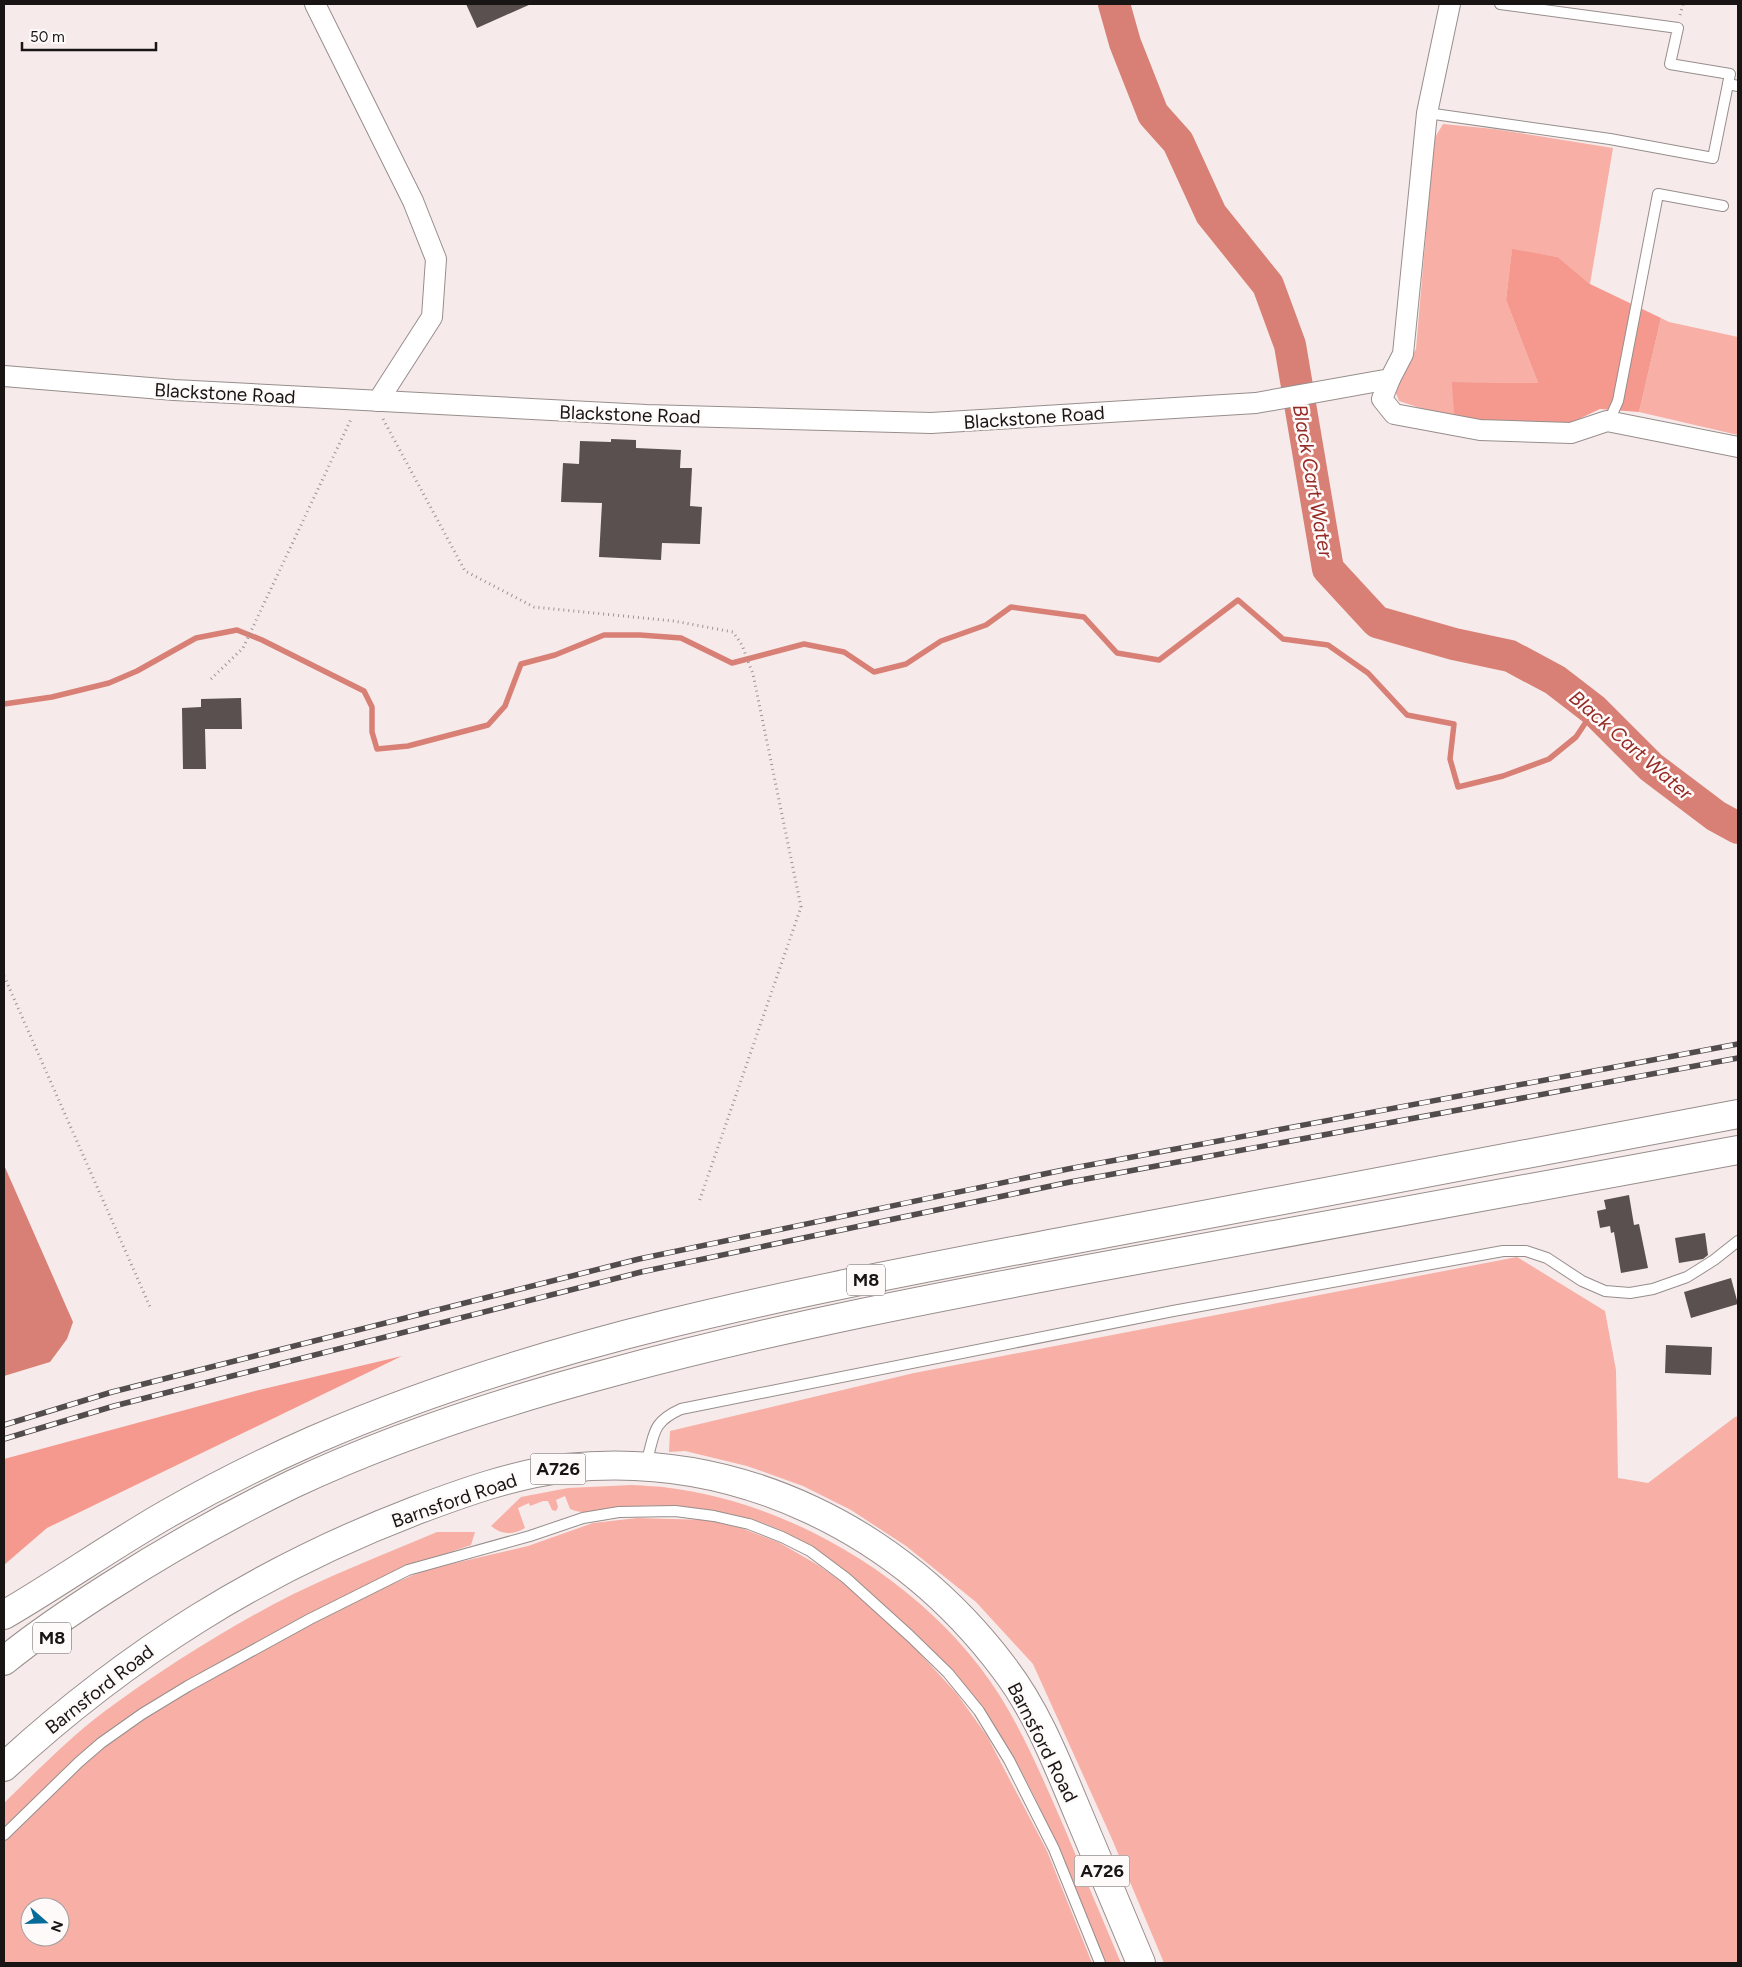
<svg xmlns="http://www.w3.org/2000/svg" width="1742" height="1967" font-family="Figtree,sans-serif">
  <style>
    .green { fill: #f7afa6; fill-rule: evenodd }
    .forest { fill: #f5998f }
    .water { fill: #d98076 }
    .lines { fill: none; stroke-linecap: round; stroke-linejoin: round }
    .stream { stroke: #d98076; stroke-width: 5.5 }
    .river { stroke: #d98076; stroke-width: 32 }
    .building { fill: #59504f }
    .service-casing { stroke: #978e8c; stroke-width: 12 }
    .minor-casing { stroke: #978e8c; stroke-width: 22 }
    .primary-casing { stroke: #978e8c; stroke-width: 30 }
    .motorway-casing { stroke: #978e8c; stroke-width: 30 }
    .path { stroke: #9c9493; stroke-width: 3; stroke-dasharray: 1 4; stroke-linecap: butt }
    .service { stroke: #fff; stroke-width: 10 }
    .minor { stroke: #fff; stroke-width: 20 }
    .primary { stroke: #fff; stroke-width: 28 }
    .motorway { stroke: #fff; stroke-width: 28 }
    .rail-casing { stroke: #524d4c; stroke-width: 5.5 }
    .rail { stroke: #fffafa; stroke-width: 4; stroke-dasharray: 11; stroke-linecap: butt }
    .labels { text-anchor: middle; stroke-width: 5; stroke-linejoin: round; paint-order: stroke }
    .shield { fill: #fffafa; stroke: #5e5a5a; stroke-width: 1 }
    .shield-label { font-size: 18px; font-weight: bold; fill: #191515 }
    .street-label { font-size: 19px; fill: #191515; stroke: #fffafa }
    .water-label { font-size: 20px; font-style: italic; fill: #952b26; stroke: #fffafa }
  </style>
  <rect width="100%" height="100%" fill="#f6ebea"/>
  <g class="green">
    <polygon points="1443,124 1494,129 1613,148 1590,284 1558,257 1512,250 1506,300 1538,383 1453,382 1454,419 1399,401 1394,388 1416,349 1434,139"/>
    <polygon points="1661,318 1669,322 1738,337 1738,435 1639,412"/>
    <polygon points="1517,1257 1605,1311 1616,1370 1618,1478 1648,1483 1735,1417 1738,1416 1738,1963 1164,1963 1112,1839 1033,1664 976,1602 906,1546 851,1510 803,1486 747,1466 685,1451 669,1452 670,1431 914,1373"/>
    <path d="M 632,1485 C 645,1486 658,1486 670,1488 C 803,1505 943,1594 1009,1711 C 1030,1748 1047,1788 1064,1827 C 1083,1873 1102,1918 1121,1963 L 1105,1963 C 1070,1875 1036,1784 981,1706 C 951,1664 911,1629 873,1596 C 837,1564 797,1531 749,1519 C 714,1509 678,1505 642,1506 C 619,1507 592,1518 570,1509 L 565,1496 L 556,1500 L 558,1507 L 556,1511 L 552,1510 L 548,1501 L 543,1501 L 530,1506 L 529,1503 L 518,1508 L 525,1528 C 513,1535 501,1535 491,1526 L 521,1497 L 568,1488 Z"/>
    <path d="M 637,1518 L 707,1520 L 741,1528 L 778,1542 L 818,1565 L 846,1585 L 914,1647 L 957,1694 L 987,1736 L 1047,1851 L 1092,1963 L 4,1963 L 4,1841 L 35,1808 L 102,1747 L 129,1728 L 171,1701 L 275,1642 L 369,1594 L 425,1570 L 528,1546 L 593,1523 ZM 30,1907 L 60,1907 L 60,1937 L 30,1937 Z"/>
    <path d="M 437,1532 L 475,1532 L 471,1545 L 406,1567 L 335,1601 L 187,1683 L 105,1735 L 64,1770 L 4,1829 L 4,1803 C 36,1772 68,1739 105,1711 C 158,1672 216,1635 274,1604 C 327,1576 383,1555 437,1532 Z"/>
  </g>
  <g class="forest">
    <polygon points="1512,249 1558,257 1590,284 1661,318 1639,412 1600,409 1566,425 1454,419 1452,382 1538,383 1506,300"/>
    <polygon points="402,1356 47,1528 4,1565 4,1459 259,1390"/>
  </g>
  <polygon class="water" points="4,1165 73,1322 67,1339 50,1362 4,1376"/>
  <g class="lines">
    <polyline class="stream" points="4,704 52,697 109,683 137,671 196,638 237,630 262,640 364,691 372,707 372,732 377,749 408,746 488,725 505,706 521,664 555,655 604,635 640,635 681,638 732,663 804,644 844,652 874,672 906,664 941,641 986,625 1011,607 1084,617 1117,653 1159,660 1238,600 1283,639 1328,645 1368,673 1407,715 1454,724 1450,759 1458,787 1503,776 1549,759 1576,737 1594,710"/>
    <polyline class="river" points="1114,4 1125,43 1153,114 1178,142 1211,214 1268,285 1290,345 1328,569 1377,622 1454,644 1510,656 1555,680 1594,710 1651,767 1716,816 1738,828"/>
  </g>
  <g class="building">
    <polygon points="466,4 531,4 477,28"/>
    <polygon points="611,439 636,440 636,448 681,450 680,468 692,468 690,506 702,507 700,544 662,543 661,560 599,557 602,503 561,502 563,463 579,464 580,441 611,442"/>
    <polygon points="241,698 242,729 205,729 206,769 183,769 182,708 201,707 201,699"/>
    <polygon points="1629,1195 1634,1225 1639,1224 1648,1268 1621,1273 1614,1232 1611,1233 1610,1226 1600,1228 1597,1211 1606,1209 1604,1200"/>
    <polygon points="1705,1233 1708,1255 1703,1259 1679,1263 1675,1238"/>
    <polygon points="1731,1278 1738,1304 1691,1318 1684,1292"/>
    <polygon points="1666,1345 1712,1347 1711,1375 1665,1373"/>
  </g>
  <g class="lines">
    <g class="service-casing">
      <g id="service">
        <polyline points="1728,84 1738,86"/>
        <polyline points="1427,113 1610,139 1713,158 1730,74 1670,64 1678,28 1500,4"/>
        <polyline points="1609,421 1618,401 1658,194 1723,206"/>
        <path d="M 645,1465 C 656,1437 648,1424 681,1409 L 1173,1311 L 1503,1251 L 1526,1251 L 1547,1258 L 1582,1281 L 1605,1291 L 1630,1293 L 1653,1289 L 1687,1277 L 1714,1260 L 1738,1241"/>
        <polyline points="4,1835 79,1762 101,1743 142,1714 188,1686 310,1619 408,1570 530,1536 583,1518 619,1512 675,1511 714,1516 749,1524 782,1537 810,1551 846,1578 910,1636 948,1673 979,1711 1009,1760 1054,1849 1100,1963"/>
      </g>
    </g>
    <g class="minor-casing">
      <g id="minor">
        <polyline points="315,4 413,201 436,259 432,317 378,401"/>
        <polyline points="4,376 174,390 646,415 931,423 1256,403 1390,379 1403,354 1427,113 1450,4"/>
        <polyline points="1390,379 1382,399 1394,414 1480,430 1571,433 1607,421 1738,447"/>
      </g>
    </g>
    <g class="primary-casing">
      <path id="primary" d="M 4,1767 C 128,1653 260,1570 417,1510 C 465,1492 515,1474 566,1468 C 739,1450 901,1531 1004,1668 C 1037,1711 1057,1763 1078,1813 C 1099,1863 1120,1913 1141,1963"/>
    </g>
    <g class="motorway-casing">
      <g id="motorway">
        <path d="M 4,1615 C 59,1583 111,1546 167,1514 C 214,1487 264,1462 314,1440 C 549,1338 804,1291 1055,1243 C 1283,1200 1511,1157 1738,1114"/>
        <path d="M 4,1661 C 37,1634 73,1610 109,1587 C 168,1549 229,1515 293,1484 C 395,1436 504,1401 613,1372 C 779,1327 947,1295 1115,1264 C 1323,1226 1531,1188 1738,1150"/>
      </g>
    </g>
    <g class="path">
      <polyline points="1680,15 1683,4"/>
      <polyline points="383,419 465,571 534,607 674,621 733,632 742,645 753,674 801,907 699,1202"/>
      <polyline points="211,679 243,648 352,417"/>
      <polyline points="4,976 151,1309"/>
    </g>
    <use href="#service" class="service"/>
    <use href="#minor" class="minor"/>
    <use href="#primary" class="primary"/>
    <use href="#motorway" class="motorway"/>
    <g class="rail-casing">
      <g id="rail">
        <polyline points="4,1425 112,1392 639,1259 1068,1169 1738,1044"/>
        <polyline points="4,1439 114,1406 641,1272 1070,1182 1738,1058"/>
      </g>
    </g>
    <use href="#rail" class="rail"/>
  </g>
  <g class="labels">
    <g class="shield">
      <rect x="847" y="1264.5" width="38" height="31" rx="4"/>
      <rect x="530.5" y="1453.5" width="55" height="31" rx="4"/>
      <rect x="33" y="1622.5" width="38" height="31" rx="4"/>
      <rect x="1074.5" y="1855.5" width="55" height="31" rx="4"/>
    </g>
    <g class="shield-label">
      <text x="866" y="1286">M8</text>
      <text x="558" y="1475">A726</text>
      <text x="52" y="1644">M8</text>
      <text x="1102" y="1877">A726</text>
    </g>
    <g class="street-label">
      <text transform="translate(225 393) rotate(3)" y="7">Blackstone Road</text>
      <text transform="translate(630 414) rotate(2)" y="7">Blackstone Road</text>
      <text transform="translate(1034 417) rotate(-4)" y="7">Blackstone Road</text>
      <text transform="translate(454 1500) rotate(-19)" y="7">Barnsford Road</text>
      <text transform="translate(99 1689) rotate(-38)" y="7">Barnsford Road</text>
      <text transform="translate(1043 1742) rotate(63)" y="7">Barnsford Road</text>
    </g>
    <g class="water-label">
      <text transform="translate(1313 481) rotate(80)" y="7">Black Cart Water</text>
      <text transform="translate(1631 745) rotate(41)" y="7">Black Cart Water</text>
    </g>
  </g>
  <rect width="1742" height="1967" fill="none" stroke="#191515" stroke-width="10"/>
  <g transform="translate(45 1922) rotate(110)"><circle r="24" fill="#fffafa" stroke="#a39e9e"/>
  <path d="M0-4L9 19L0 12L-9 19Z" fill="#056c99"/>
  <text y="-8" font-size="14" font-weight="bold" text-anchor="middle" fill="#191515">N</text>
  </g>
  <path d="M22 42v8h134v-8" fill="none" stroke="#191515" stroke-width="2.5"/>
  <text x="30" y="42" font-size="15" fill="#191515" stroke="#fffafa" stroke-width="4" paint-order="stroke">50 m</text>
</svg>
